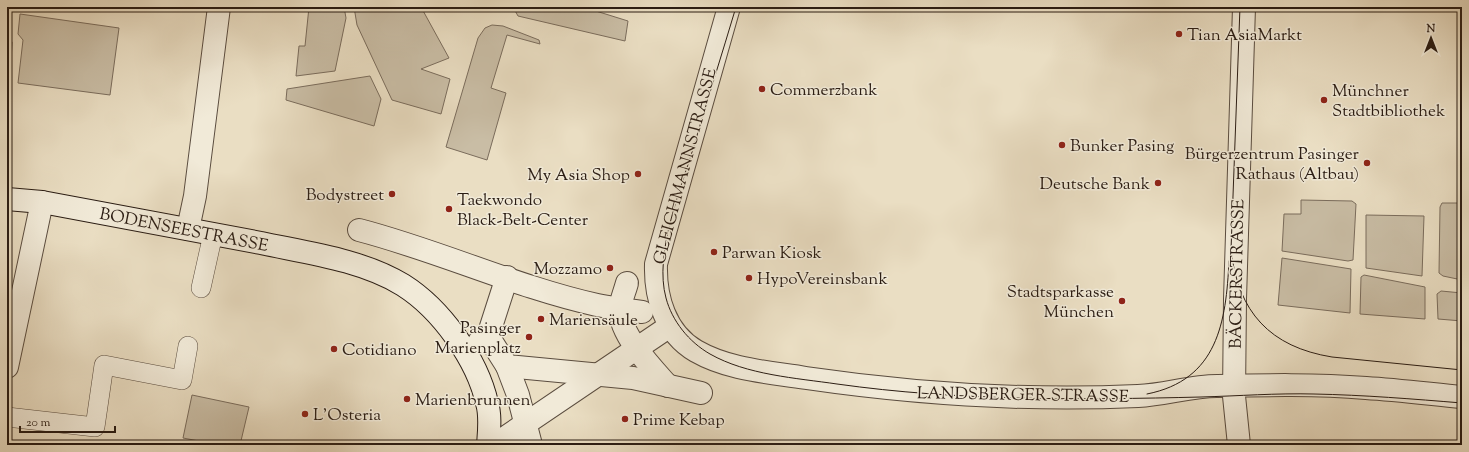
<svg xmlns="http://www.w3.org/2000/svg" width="1469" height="452" font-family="'Sorts Mill Goudy',serif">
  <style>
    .green { fill: #c9bda5; stroke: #7a6c5c }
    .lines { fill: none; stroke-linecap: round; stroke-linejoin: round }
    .service-casing { stroke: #5a4c3f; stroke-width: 20 }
    .pedestrian-casing { stroke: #5a4c3f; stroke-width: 24 }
    .minor-casing { stroke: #5a4c3f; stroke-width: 24 }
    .secondary-casing { stroke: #2a1c13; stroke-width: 24 }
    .service { stroke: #f1ead8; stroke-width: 19 }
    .pedestrian { stroke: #f1ead8; stroke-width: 22 }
    .minor { stroke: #f1ead8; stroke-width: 22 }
    .secondary { stroke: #f1ead8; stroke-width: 22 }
    .tram { stroke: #2a1c13; stroke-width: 1 }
    .poi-dot { fill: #8f2418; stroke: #f1ead8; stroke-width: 1.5 }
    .labels { text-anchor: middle; stroke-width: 3; stroke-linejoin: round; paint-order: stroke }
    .poi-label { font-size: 17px; fill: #2a1c13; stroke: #f1ead8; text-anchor: start }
    .street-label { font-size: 17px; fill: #2a1c13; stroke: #f1ead8 }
  </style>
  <rect width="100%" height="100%" fill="#eadec3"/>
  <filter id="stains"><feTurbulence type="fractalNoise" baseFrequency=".005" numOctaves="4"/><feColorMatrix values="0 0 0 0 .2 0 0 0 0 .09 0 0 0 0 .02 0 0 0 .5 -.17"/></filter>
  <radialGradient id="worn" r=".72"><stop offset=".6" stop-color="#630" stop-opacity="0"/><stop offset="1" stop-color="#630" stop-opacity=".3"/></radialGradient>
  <g class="green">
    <polygon points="309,7 344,7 346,18 335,71 296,76 299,46 305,46"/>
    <polygon points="354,7 421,7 449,58 421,69 450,79 441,114 392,100 357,25"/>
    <polygon points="513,7 583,7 628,21 625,41 518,16"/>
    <polygon points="20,14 119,28 110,95 18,83 23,40 18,34"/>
    <polygon points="492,25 503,26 539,40 540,44 507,35 491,88 506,93 487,160 446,147 478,38 485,28"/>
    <polygon points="7,36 12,42 10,83 7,82"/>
    <polygon points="370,76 381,99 374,126 286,100 287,89"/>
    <polygon points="1301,200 1352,201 1356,204 1353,260 1348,261 1282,251 1284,214 1301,214"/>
    <polygon points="1442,203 1462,203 1462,280 1443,276 1439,273 1440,207"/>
    <polygon points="1366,215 1424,216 1422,276 1366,268"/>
    <polygon points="1282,258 1351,269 1350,313 1278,305"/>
    <polygon points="1364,275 1425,287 1425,319 1360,314 1361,277"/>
    <polygon points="1441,291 1462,293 1462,321 1438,319 1437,294"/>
    <polygon points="192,395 249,407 240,445 220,445 183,438"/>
  </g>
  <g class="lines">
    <g class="service-casing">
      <g id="service">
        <polyline points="201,288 213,234"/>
        <polyline points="7,417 95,427 104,365 182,380 188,346"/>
      </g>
    </g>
    <g class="pedestrian-casing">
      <g id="pedestrian">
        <path d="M 359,230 C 440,251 516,287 597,305 C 612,308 627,310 642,312"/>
        <path d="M 627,283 C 625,291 620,302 620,310 C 620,335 652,368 668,386"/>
        <polyline points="488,336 507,366 633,378 701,393"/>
        <polyline points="479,342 488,336 507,277"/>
        <polyline points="507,366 518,395 531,445"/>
        <polyline points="494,445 670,326"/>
      </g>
    </g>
    <g class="minor-casing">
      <g id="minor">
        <path d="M 729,7 L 656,264 C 655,297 665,333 696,351 C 729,370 769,372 806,378 C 916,394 1028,401 1138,396 C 1165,395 1190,386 1217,386 C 1266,385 1316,384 1366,388 C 1398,390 1430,394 1462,397"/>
        <polyline points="188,229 195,196 219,7"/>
        <polyline points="7,367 42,202"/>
        <polyline points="1239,445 1234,396 1235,299 1244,7"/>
      </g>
    </g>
    <g class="secondary-casing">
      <path id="secondary" d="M 7,199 L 42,202 C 115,215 188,229 261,243 C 308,253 362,260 403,285 C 441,309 477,359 487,403 C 491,416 489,431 488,445"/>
    </g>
    <use href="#service" class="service"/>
    <use href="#pedestrian" class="pedestrian"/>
    <use href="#minor" class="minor"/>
    <use href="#secondary" class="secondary"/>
    <g class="tram">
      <path d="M 736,7 C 722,54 707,101 693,149 C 680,191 654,254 666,298 C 672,321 689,342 710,354 C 747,375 796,378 837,384 C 958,401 1079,400 1201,397 C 1238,396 1277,393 1314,394 C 1364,395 1413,399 1462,403"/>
      <path d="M 1240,7 L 1231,250 C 1238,312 1270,347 1332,357 L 1462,370"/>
      <path d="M 1147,394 C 1218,380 1226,322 1229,261"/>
    </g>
  </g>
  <g class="poi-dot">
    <circle cx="1179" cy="34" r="4"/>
    <circle cx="762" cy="89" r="4"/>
    <circle cx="1324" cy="100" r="4"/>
    <circle cx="1062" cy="145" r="4"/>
    <circle cx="1367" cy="163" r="4"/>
    <circle cx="638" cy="174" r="4"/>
    <circle cx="1158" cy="183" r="4"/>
    <circle cx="392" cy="194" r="4"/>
    <circle cx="449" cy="209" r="4"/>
    <circle cx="714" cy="252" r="4"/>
    <circle cx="610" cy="268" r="4"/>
    <circle cx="749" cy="278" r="4"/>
    <circle cx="1122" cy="301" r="4"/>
    <circle cx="541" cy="319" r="4"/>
    <circle cx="529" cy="337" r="4"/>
    <circle cx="334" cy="349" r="4"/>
    <circle cx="407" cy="399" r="4"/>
    <circle cx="305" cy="414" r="4"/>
    <circle cx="625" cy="419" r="4"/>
  </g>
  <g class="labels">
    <g class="poi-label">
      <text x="1187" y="40">Tian AsiaMarkt</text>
      <text x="770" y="95">Commerzbank</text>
      <text x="1332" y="96">Münchner<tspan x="1332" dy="20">Stadtbibliothek</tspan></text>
      <text x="1070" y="151">Bunker Pasing</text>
      <text x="1359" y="159" text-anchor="end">Bürgerzentrum Pasinger<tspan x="1359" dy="20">Rathaus (Altbau)</tspan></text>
      <text x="630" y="180" text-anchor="end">My Asia Shop</text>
      <text x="1150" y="189" text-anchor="end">Deutsche Bank</text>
      <text x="384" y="200" text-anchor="end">Bodystreet</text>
      <text x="457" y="205">Taekwondo<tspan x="457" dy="20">Black-Belt-Center</tspan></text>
      <text x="722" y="258">Parwan Kiosk</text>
      <text x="602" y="274" text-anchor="end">Mozzamo</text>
      <text x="757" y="284">HypoVereinsbank</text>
      <text x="1114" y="297" text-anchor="end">Stadtsparkasse<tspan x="1114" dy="20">München</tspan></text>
      <text x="549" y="325">Mariensäule</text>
      <text x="521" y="333" text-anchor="end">Pasinger<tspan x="521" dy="20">Marienplatz</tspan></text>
      <text x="342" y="355">Cotidiano</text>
      <text x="415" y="405">Marienbrunnen</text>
      <text x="313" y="420">L'Osteria</text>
      <text x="633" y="425">Prime Kebap</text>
    </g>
    <g class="street-label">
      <text transform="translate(684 166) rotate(-75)" y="6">GLEICHMANNSTRASSE</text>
      <text transform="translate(184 229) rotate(11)" y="6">BODENSEESTRASSE</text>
      <text transform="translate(1236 274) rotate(-89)" y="6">BÄCKERSTRASSE</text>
      <text transform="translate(1023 394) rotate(1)" y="6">LANDSBERGER STRASSE</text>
    </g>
  </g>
  <rect width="1469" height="452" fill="none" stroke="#eadec3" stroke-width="24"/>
  <rect x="8" y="8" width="1453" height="436" fill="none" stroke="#2a1c13" stroke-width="2"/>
  <rect x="12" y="12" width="1445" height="428" fill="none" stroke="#2a1c13"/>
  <g transform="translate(1431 38)" stroke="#f1ead8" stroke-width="3" paint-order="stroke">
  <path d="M0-3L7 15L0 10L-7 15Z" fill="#2a1c13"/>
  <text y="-6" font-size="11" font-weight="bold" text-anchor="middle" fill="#2a1c13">N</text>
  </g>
  <path d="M20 426v6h95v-6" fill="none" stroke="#2a1c13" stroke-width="2"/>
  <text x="26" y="426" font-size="12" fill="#2a1c13" stroke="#f1ead8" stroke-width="3" paint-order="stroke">20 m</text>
  <rect width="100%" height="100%" filter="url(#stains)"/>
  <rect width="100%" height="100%" fill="url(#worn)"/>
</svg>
